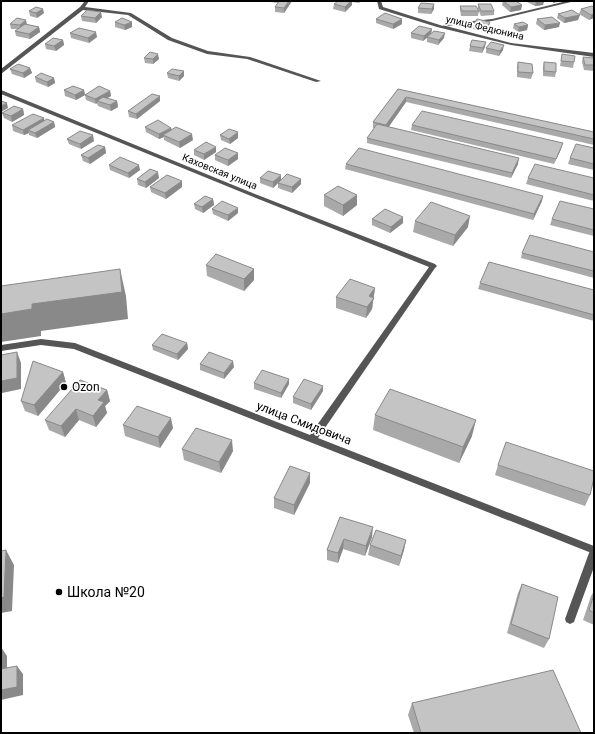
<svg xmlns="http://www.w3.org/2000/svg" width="595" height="734" font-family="Roboto,sans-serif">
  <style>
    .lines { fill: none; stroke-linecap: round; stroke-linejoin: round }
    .service { fill: #555; fill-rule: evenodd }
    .minor { fill: #555; fill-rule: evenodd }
    .wall { fill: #a9a9a9 }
    .shaded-wall { fill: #898989 }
    .building { fill: #c4c4c4; stroke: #898989 }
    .poi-dot { fill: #000; stroke: #fff; stroke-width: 1.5 }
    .labels { text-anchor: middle; stroke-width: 3.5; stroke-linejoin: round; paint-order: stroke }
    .far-street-label { font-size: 10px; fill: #000; stroke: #fff }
    .poi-label { font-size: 12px; fill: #000; stroke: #fff; text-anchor: start }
    .street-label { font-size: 12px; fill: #000; stroke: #fff }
    .near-poi-label { font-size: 14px; fill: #000; stroke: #fff; text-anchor: start }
  </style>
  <rect width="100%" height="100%" fill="#fff"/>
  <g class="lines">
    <g class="service">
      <polygon points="85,1 89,1 85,7 131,13 172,38 208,51 250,57 321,81 316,82 247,59 207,54 168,40 128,15 83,10 1,74 1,69 80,7"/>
      <polygon points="594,549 594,567 575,619 574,622 570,624 566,622 565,619 589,553 591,550"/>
    </g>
    <g class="minor">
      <polygon points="377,1 381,1 383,7 443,26 445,24 492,19 567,1 575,1 492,21 446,26 511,43 594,53 594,57 511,45 437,27 379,9"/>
      <polygon points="1,90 255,194 435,264 437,266 435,268 318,438 594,546 594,554 74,349 41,345 1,351 1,345 41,339 75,343 310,435 429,267 251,196 1,94"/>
    </g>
  </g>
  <g class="wall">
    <polygon points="270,1 292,1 284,13 275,12 275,7 278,3 270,2"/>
    <polygon points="338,1 361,1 359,3 352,2 352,5 345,12 333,9 334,4"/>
    <polygon points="503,1 516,1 522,5 521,10 510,12 502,5"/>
    <polygon points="528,1 544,1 543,5 535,6 527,2"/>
    <polygon points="434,4 434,9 431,14 418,13 418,8"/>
    <polygon points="478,4 494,11 494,15 481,16 478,9"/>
    <polygon points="460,6 479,11 478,16 461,16 460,10"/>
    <polygon points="594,7 589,20 579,14 581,9"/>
    <polygon points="29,11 44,13 37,18 30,16"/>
    <polygon points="558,14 578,20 564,23 557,18"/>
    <polygon points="81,16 102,17 96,23 82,21"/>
    <polygon points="376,19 402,24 393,29 376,23"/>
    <polygon points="537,19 559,27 544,30 536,24"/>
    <polygon points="115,22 132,27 125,30 115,27"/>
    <polygon points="10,24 27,25 39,27 40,32 30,39 16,36 15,31 18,29 11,29"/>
    <polygon points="474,24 489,27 486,32 473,29"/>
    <polygon points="514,24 528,25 527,30 518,32 513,28"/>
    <polygon points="432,29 431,33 444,38 438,45 427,42 427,38 423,41 411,38 411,33"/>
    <polygon points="70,33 97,37 89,43 71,38"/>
    <polygon points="63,40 64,45 56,51 46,49 45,44"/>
    <polygon points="470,46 485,47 482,53 469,51"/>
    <polygon points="486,48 503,50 499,56 486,53"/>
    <polygon points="562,54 574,62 573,68 560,66"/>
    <polygon points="583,57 594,58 594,71 584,70 582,62"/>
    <polygon points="144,58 159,59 153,64 145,63"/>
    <polygon points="518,62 533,73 531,79 517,77 517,67"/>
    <polygon points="544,62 556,72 555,77 543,76 543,67"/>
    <polygon points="30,68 32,73 24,78 12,74 10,69"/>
    <polygon points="184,71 184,76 179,81 168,78 167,73"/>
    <polygon points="35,77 54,78 55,83 48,87 36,82"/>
    <polygon points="398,89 594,132 594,145 406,102 388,127 518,164 511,178 367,143 367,138 375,128 373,128 373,122"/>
    <polygon points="64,90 84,90 85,95 110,91 111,96 107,98 117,101 118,107 111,111 98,106 97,103 96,104 86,100 85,95 76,100 65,96"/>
    <polygon points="160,101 137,119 129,117 128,111"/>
    <polygon points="23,109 24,115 12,122 4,118 2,113"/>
    <polygon points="44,118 44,120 54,122 55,127 37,138 29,135 29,133 24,135 13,131 12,125"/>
    <polygon points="412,125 561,149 554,164 411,130"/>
    <polygon points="145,127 171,128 172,130 193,140 180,148 164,140 164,137 159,139 146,132"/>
    <polygon points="220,135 238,138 230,144 221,140"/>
    <polygon points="67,139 94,141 81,149 69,144"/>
    <polygon points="105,147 106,153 90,164 83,161 81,155"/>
    <polygon points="594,148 594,170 568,164 570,158"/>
    <polygon points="194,150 216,152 204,160 194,155"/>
    <polygon points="215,155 238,159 228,166 215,160"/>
    <polygon points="346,164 542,201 533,220 345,169"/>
    <polygon points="109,165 140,170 129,178 110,170"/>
    <polygon points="159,178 146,188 138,185 137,179"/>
    <polygon points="260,178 281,180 301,179 301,184 292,193 278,188 278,183 273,188 260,183"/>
    <polygon points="528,178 594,178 594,201 526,184"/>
    <polygon points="182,181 182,187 166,199 151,192 150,187"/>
    <polygon points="324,195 357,195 357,205 343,216 324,206"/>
    <polygon points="213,199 214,205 203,213 195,209 194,204"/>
    <polygon points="238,208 238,213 228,221 213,214 212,209"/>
    <polygon points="594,209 594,236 550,225 552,219"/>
    <polygon points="372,219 403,223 390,233 372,225"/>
    <polygon points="415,221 468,227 453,246 413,232"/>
    <polygon points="594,252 594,278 521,258 522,253"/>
    <polygon points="206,265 254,269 254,280 244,291 207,276"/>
    <polygon points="480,283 594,290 594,321 478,289"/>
    <polygon points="375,288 372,309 366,318 336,308 336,297"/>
    <polygon points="187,343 188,349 178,360 153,350 152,345"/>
    <polygon points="200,364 234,367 224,379 200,370"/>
    <polygon points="63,372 66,383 38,416 25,411 21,401"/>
    <polygon points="254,383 289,384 281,398 254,389"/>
    <polygon points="107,390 110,401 105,406 107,413 96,427 79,420 65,437 49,430 45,420"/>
    <polygon points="323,391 311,410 293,403 293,397"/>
    <polygon points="375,415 472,436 459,463 373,430"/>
    <polygon points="123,425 173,428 160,448 125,436"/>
    <polygon points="182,449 233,451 221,473 184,460"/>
    <polygon points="498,465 590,495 585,506 495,475"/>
    <polygon points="310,483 294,515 274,508 274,498"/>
    <polygon points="340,517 372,537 365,556 343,549 338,563 327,560 327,550"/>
    <polygon points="406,540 404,550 399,566 368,555 370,545"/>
    <polygon points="522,584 549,639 544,648 507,633 518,593"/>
    <polygon points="594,591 594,625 583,620 591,596"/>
    <polygon points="412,703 581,733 414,733 408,715"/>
  </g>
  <g class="shaded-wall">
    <polygon points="289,1 292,1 284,13 284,8"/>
    <polygon points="351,1 352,1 352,5 345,12 345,7"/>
    <polygon points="539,1 544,1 543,5 535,6 536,2"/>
    <polygon points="553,1 561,1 553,3"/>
    <polygon points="434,4 434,9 431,14 432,9"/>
    <polygon points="522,5 521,10 510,12 511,7"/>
    <polygon points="43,9 44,13 37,18 36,13"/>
    <polygon points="101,12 102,17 96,23 95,18"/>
    <polygon points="594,14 594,18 589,20 591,15"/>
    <polygon points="580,15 578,20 564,23 565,18"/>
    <polygon points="402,19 402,24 393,29 393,24"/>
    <polygon points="26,20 27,25 21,30 20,25"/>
    <polygon points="132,22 132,27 125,30 124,25"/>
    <polygon points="490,22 489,27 486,32 487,27"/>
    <polygon points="560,23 559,27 544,30 545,25"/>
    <polygon points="528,25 527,30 518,32 519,27"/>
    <polygon points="39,27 40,32 30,39 29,34"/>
    <polygon points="432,29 431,34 423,41 424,36"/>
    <polygon points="96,32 97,37 89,43 88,38"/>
    <polygon points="445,33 444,38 438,45 439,40"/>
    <polygon points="63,40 64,45 56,51 54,46"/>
    <polygon points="486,42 485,47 482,53 483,48"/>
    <polygon points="504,45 503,50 499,56 500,51"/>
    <polygon points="158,54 159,59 153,64 153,59"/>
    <polygon points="30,68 32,73 24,78 23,73"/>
    <polygon points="184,71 184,76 179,81 179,76"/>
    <polygon points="54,78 55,83 48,87 47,82"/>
    <polygon points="84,90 85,95 76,100 75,95"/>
    <polygon points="110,91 111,96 100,102 97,101 97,103 96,104 95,99"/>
    <polygon points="160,96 160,101 137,119 136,114"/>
    <polygon points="406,97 406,102 386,131 386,125"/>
    <polygon points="117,101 118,107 111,111 110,105"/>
    <polygon points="7,103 8,108 1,112 1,106"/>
    <polygon points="23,109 24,115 12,122 11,116"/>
    <polygon points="44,118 45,123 28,130 29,133 24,135 23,130"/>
    <polygon points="54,122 55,127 37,138 35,133"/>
    <polygon points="171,128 172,133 163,135 164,137 159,139 159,134"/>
    <polygon points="238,132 238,138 230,144 229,139"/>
    <polygon points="192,134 193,140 180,148 179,142"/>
    <polygon points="93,135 94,141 81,149 80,144"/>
    <polygon points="563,143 561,149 554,164 556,159"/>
    <polygon points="105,147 106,153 90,164 88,158"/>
    <polygon points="216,147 216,152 204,160 204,154"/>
    <polygon points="238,153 238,159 228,166 228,160"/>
    <polygon points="519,158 518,164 511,178 512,173"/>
    <polygon points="139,165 140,170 129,178 128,173"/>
    <polygon points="158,172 159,178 146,188 145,182"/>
    <polygon points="281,175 281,181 278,183 273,188 273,182"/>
    <polygon points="301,179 301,184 292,193 292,187"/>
    <polygon points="182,181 182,187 166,199 165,193"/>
    <polygon points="357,195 357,205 343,216 343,205"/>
    <polygon points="543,196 542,201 533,220 534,214"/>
    <polygon points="213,199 214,205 203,213 202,207"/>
    <polygon points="238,208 238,213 228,221 228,215"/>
    <polygon points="470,216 468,227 453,246 455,235"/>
    <polygon points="403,217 403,223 390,233 391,227"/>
    <polygon points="120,269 126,296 128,319 41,331 41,336 1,342 1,314 32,304"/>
    <polygon points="254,269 254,280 244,291 244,279"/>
    <polygon points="375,288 372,309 366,318 367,307 369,296"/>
    <polygon points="187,343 188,349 178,360 177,354"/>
    <polygon points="17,352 21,363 21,389 2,393 1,390 1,381"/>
    <polygon points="233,361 234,367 224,379 224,373"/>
    <polygon points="63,372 66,383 38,416 34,405"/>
    <polygon points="289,379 289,384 281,398 281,393"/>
    <polygon points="323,386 323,391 311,410 311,404"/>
    <polygon points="107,390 110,401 105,406 107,413 96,427 93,416 98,400"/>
    <polygon points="76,409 79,420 65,437 61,426"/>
    <polygon points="171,418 173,428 160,448 158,437"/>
    <polygon points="476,420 472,436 459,463 463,447"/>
    <polygon points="232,440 233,451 221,473 219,462"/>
    <polygon points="310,473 310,483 294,515 294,505"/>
    <polygon points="373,527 372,537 365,556 366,546"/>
    <polygon points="344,539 343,549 338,563 338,553"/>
    <polygon points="406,540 404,550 399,566 401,556"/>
    <polygon points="6,550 14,565 12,611 1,613 1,598"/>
    <polygon points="1,647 7,656 7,678 1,670"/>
    <polygon points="17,666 23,674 23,695 1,700 1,690"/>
  </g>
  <g class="building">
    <polygon points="279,1 289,1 284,8 275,7"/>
    <polygon points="338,1 351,1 345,7 334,4"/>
    <polygon points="503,1 516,1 522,5 511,7"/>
    <polygon points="421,3 434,4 432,9 418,8"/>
    <polygon points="478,4 491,4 494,11 481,11"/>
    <polygon points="460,6 476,6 479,11 462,11"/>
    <polygon points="592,6 594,7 594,14 591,15 581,9"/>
    <polygon points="36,7 43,9 36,13 29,11"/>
    <polygon points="87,10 101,12 95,18 81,16"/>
    <polygon points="572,10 580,15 565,18 558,14"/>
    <polygon points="385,13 402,19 393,24 376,19"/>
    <polygon points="552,17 560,23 545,25 537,19"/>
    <polygon points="17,18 26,20 20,25 10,24"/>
    <polygon points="122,18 132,22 124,25 115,22"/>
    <polygon points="477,19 490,22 487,27 474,24"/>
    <polygon points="523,22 528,25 519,27 514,24"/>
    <polygon points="25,24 39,27 29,34 15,31"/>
    <polygon points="419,26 432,29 424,36 411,33"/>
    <polygon points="79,28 96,32 88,38 70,33"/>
    <polygon points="434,31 445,33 439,40 427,37"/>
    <polygon points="53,38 63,40 54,46 45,44"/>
    <polygon points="472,40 486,42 483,48 470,46"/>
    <polygon points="491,42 504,45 500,51 486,48"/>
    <polygon points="150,52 158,54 153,59 144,58"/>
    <polygon points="562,54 575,56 574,62 561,61"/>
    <polygon points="583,57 594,58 594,65 585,65"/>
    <polygon points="518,62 532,64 533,73 518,72"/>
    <polygon points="544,62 556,63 556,72 544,71"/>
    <polygon points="18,64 30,68 23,73 10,69"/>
    <polygon points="172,69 184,71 179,76 167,73"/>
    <polygon points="41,73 54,78 47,82 35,77"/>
    <polygon points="73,86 84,90 75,95 64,90"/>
    <polygon points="99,86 110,91 95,99 85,95"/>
    <polygon points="398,89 594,132 594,139 406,97 386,125 373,122"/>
    <polygon points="152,94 160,96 136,114 128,111"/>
    <polygon points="103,97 117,101 110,105 97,101"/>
    <polygon points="1,101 7,103 1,106"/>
    <polygon points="14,106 23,109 11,116 2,113"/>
    <polygon points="422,111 563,143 556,159 412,125"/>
    <polygon points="33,114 44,118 23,130 12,125"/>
    <polygon points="47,119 54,122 35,133 28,130"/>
    <polygon points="158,120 171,128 159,134 145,127"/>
    <polygon points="377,124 519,158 512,173 367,138"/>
    <polygon points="176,127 192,134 179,142 163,135"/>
    <polygon points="229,129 238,132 229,139 220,135"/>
    <polygon points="80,131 93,135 80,144 67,139"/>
    <polygon points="206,142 216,147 204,154 194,150"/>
    <polygon points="576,144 594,148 594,164 570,158"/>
    <polygon points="98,145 105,147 88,158 81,155"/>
    <polygon points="225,148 238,153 228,160 215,155"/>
    <polygon points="359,148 543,196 534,214 346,164"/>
    <polygon points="120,157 139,165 128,173 109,165"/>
    <polygon points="535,164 594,178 594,195 528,178"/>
    <polygon points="150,169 158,172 145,182 137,179"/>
    <polygon points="268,171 281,175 273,182 260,178"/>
    <polygon points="287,174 301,179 292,187 278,183"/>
    <polygon points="167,175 182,181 165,193 150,187"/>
    <polygon points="338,186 357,195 343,205 324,195"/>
    <polygon points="205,196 213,199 202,207 194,204"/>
    <polygon points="222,201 238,208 228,215 212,209"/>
    <polygon points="560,201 594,209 594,230 552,219"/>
    <polygon points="431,202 470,216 455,235 415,221"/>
    <polygon points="385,209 403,217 391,227 372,219"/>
    <polygon points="530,235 594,252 594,271 522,253"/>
    <polygon points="216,254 254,269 244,279 206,265"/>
    <polygon points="489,262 594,290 594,315 480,283"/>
    <polygon points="120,269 122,292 32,304 32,309 1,314 1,286"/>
    <polygon points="350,279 375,288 369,296 374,298 367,307 336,297"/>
    <polygon points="162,334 187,343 177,354 152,345"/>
    <polygon points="17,352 17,378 1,381 1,355"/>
    <polygon points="209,352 233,361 224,373 200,364"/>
    <polygon points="33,361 63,372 34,405 21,401"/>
    <polygon points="262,370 289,379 281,393 254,383"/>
    <polygon points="304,379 323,386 311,404 293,397"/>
    <polygon points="80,380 107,390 98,400 104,402 93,416 76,409 61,426 45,420"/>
    <polygon points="390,389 476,420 463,447 375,415"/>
    <polygon points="137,406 171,418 158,437 123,425"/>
    <polygon points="196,428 232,440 219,462 182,449"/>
    <polygon points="506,442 594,471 594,478 590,495 498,465"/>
    <polygon points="290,466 310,473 294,505 274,498"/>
    <polygon points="340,517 373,527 366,546 344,539 338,553 327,550"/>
    <polygon points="376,530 406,540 401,556 370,545"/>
    <polygon points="6,550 4,597 1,598 1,551"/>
    <polygon points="522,584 558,597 549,639 511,624"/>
    <polygon points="594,595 594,613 589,610"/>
    <polygon points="17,666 17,687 1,690 1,669"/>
    <polygon points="553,670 581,733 421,733 412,703"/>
  </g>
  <g class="poi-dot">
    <circle cx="64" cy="387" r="4"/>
    <circle cx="59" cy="592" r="4"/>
  </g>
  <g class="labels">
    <g class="far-street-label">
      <text transform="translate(485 27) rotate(13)" y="4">улица Федюнина</text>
      <text transform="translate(220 171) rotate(22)" y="4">Каховская улица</text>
    </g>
    <g class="poi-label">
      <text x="72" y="391">Ozon</text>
    </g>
    <g class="street-label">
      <text transform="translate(304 423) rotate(21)" y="4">улица Смидовича</text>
    </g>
    <g class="near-poi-label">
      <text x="67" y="597">Школа №20</text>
    </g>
  </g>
  <rect width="595" height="734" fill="none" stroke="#000000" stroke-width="4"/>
</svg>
